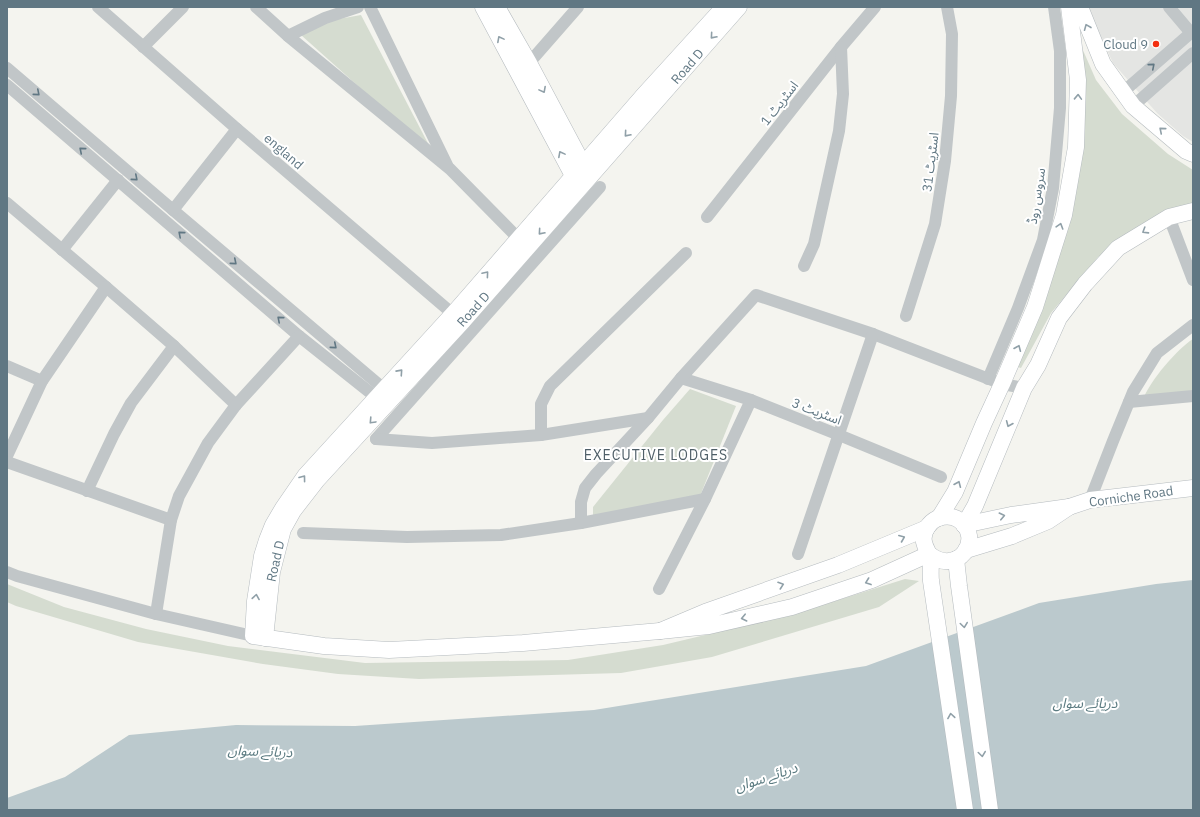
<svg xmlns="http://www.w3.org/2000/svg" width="1200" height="817" font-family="'IBM Plex Sans','Noto Sans Arabic',sans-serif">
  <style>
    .built { fill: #e4e5e3 }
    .green { fill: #d5dcd0 }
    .water { fill: #bbc9cd }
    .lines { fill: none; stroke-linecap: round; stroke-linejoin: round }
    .secondary-casing { stroke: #b5bbbf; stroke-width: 17 }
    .street { stroke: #c1c6c8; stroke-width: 12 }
    .secondary { stroke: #fff; stroke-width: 16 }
    .oneway { stroke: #90a0a8 }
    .oneway2 { stroke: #607783 }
    .poi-dot { fill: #f32f10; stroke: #fff; stroke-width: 1.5 }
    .labels { text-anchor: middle; stroke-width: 4; stroke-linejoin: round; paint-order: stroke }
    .poi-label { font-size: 13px; fill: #607783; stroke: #fff; text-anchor: end }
    .street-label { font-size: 13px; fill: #607783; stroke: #fff }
    .neighbourhood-label { font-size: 14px; letter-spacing: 1px; fill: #4f5f68; stroke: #fff }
    .water-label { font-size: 14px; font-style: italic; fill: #5b7b81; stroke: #fff }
  </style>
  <rect width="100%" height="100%" fill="#f4f4ef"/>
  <polygon class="built" points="1087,7 1193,7 1193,142 1183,136 1157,113 1113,63"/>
  <g class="green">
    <polygon points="361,15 433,153 301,35 333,20"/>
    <polygon points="1082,48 1096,80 1122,114 1168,154 1193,170 1193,207 1153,222 1098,257 1051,313 1021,368 1014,366 1051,279"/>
    <path d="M 1193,339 L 1193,393 L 1143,399 C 1150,381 1177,349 1193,339 Z"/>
    <polygon points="690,389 736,406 700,496 593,517 593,507 663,420"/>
    <polygon points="905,579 919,581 879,607 712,657 621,673 419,679 338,674 263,664 138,642 16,606 7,602 7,584 64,607 146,629 228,646 365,663 568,660 663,645 797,613"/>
  </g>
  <polygon class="water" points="1193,580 1193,810 7,810 7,798 65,777 129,735 236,725 355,726 594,710 866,666 1039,603 1156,584"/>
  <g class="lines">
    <g class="secondary-casing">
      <g id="secondary">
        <polyline points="483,7 578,185"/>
        <polyline points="497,7 529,63 587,172"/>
        <polyline points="1080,7 1103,64 1133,106 1186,151 1193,154"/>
        <polyline points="1069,507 1090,500 1193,488"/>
        <polyline points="939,518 955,492 984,423 1002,384 1035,307 1064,215 1076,147 1078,80 1069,7"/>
        <polyline points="964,525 975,506 1024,388 1038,365 1059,318 1085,284 1118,248 1169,217 1193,211"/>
        <polyline points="964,525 1011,515 1069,507 1048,521 1012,536 966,550"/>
        <polyline points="927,528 838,565 705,612 660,631 709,626 792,607 872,580 929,554"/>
        <path d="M 929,554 C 957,577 985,539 959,520 C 953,516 945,516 938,518 C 929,522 922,532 924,542 C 925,547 927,550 929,554 C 932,561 930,573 931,581 L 965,810"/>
        <polyline points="956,559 959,586 990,810"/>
        <polyline points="660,631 523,643 389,650 324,646 253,636 255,601 262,556 267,540 273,525 283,508 305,476 453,314 642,97 724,7"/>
        <polyline points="265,638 272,572 283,529 293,511 317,480 464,320 739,7"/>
      </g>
    </g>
    <g class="street">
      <polyline points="98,7 237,129 453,314"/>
      <polyline points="256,7 288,36 450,169 518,238"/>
      <polyline points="370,7 447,165"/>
      <polyline points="1169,7 1191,33"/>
      <polyline points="288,36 325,18 358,7"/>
      <polyline points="143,47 183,7"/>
      <polyline points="529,63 578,7"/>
      <polyline points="7,68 173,210 390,394"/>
      <polyline points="7,85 299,336 382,402"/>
      <polyline points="1123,92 1193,31"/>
      <polyline points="1133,106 1193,53"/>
      <polyline points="7,203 106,287 174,346 236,405"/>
      <polyline points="173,210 237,129"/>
      <polyline points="707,217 841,47 875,7"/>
      <polyline points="1169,217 1193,280"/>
      <polyline points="62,250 118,180"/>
      <polyline points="804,266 814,244 839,131 843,94 841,47"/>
      <polyline points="906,316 935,224 945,161 951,96 952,34 947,7"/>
      <polyline points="7,366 42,381"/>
      <polyline points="681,378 751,400 839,435 941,477"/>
      <polyline points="988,379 1018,308 1043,240 1053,188 1060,108 1060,51 1054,7"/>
      <polyline points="1129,402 1193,396"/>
      <polyline points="541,435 541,404 550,386 686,253"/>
      <polyline points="376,439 600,187"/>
      <polyline points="376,439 432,443 541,435 648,418"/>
      <polyline points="7,456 42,381 106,287"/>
      <polyline points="7,462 171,520"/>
      <polyline points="87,491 114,434 131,403 174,346"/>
      <polyline points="1090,500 1113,441 1133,392 1157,353 1193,325"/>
      <polyline points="581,523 581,502 585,488 596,474 648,418 681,378 756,295 873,334 1002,384 1024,388"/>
      <polyline points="303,533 407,537 501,535 581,523 705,499"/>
      <polyline points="798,554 873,334"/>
      <polyline points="7,572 17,576 156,614 253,636"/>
      <polyline points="659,589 705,499 751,400"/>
      <polyline points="156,614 171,520 179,496 208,443 236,405 299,336"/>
    </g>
    <use href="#secondary" class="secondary"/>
  </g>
  <defs><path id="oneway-chevron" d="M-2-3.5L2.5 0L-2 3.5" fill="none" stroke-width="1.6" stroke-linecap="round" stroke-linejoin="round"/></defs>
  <g class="oneway">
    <use href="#oneway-chevron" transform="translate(1087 27) rotate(-112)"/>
    <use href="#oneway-chevron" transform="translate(713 36) rotate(131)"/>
    <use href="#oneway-chevron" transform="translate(500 39) rotate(-118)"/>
    <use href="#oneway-chevron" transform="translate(543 90) rotate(62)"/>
    <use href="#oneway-chevron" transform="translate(1078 97) rotate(-88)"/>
    <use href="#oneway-chevron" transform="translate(1162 130) rotate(-140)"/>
    <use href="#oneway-chevron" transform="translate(627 134) rotate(131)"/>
    <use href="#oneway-chevron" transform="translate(561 154) rotate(-118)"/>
    <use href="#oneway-chevron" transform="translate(1060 226) rotate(-73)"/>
    <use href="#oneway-chevron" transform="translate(1145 231) rotate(148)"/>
    <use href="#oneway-chevron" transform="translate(541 232) rotate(131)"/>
    <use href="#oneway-chevron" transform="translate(486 274) rotate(-50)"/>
    <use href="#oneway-chevron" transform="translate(1018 348) rotate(-67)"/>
    <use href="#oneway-chevron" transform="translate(400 372) rotate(-48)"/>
    <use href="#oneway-chevron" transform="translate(372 421) rotate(133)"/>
    <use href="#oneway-chevron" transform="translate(1009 424) rotate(113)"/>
    <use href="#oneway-chevron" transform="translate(303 478) rotate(-53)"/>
    <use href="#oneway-chevron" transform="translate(958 484) rotate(-67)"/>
    <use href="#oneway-chevron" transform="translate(1002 516) rotate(-13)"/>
    <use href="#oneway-chevron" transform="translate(902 538) rotate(-22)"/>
    <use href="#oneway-chevron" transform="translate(868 582) rotate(160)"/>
    <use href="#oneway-chevron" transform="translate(781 585) rotate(-19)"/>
    <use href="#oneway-chevron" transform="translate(256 597) rotate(-81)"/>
    <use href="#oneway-chevron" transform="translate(744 618) rotate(167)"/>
    <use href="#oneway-chevron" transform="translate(964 625) rotate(82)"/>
    <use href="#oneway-chevron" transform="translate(951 716) rotate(-99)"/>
    <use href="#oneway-chevron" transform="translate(982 754) rotate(82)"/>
  </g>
  <g class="oneway2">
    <use href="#oneway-chevron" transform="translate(1152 66) rotate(-41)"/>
    <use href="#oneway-chevron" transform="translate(37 93) rotate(41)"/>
    <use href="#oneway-chevron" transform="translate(82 150) rotate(-140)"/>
    <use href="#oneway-chevron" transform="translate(135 178) rotate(41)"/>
    <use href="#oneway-chevron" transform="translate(181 234) rotate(-139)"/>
    <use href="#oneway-chevron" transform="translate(234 262) rotate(40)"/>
    <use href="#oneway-chevron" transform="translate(280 319) rotate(-139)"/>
    <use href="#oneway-chevron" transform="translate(334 346) rotate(40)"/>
  </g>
  <circle class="poi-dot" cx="1156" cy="44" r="4"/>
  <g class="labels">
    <g class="poi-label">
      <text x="1148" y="49">Cloud 9</text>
    </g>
    <g class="street-label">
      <text transform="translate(687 66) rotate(-49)" y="5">Road D</text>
      <text transform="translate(779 103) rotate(-52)" y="5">اسٹریٹ 1</text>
      <text transform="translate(284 151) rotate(41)" y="5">england</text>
      <text transform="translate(930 162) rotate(-83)" y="5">اسٹریٹ 31</text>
      <text transform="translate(1036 196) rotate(-81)" y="5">سروس روڈ</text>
      <text transform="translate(473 309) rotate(-48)" y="5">Road D</text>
      <text transform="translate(817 411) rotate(21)" y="5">اسٹریٹ 3</text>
      <text transform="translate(1131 496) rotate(-8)" y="5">Corniche Road</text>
      <text transform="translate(275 561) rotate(-77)" y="5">Road D</text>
    </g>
    <g class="neighbourhood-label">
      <text x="656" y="460">EXECUTIVE LODGES</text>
    </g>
    <g class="water-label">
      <text x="1085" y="708">دریائے سواں</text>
      <text transform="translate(260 751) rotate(2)" y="5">دریائے سواں</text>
      <text transform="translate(766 777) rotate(-18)" y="5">دریائے سواں</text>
    </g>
  </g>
  <rect width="1200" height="817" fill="none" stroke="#607783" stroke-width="16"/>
</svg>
